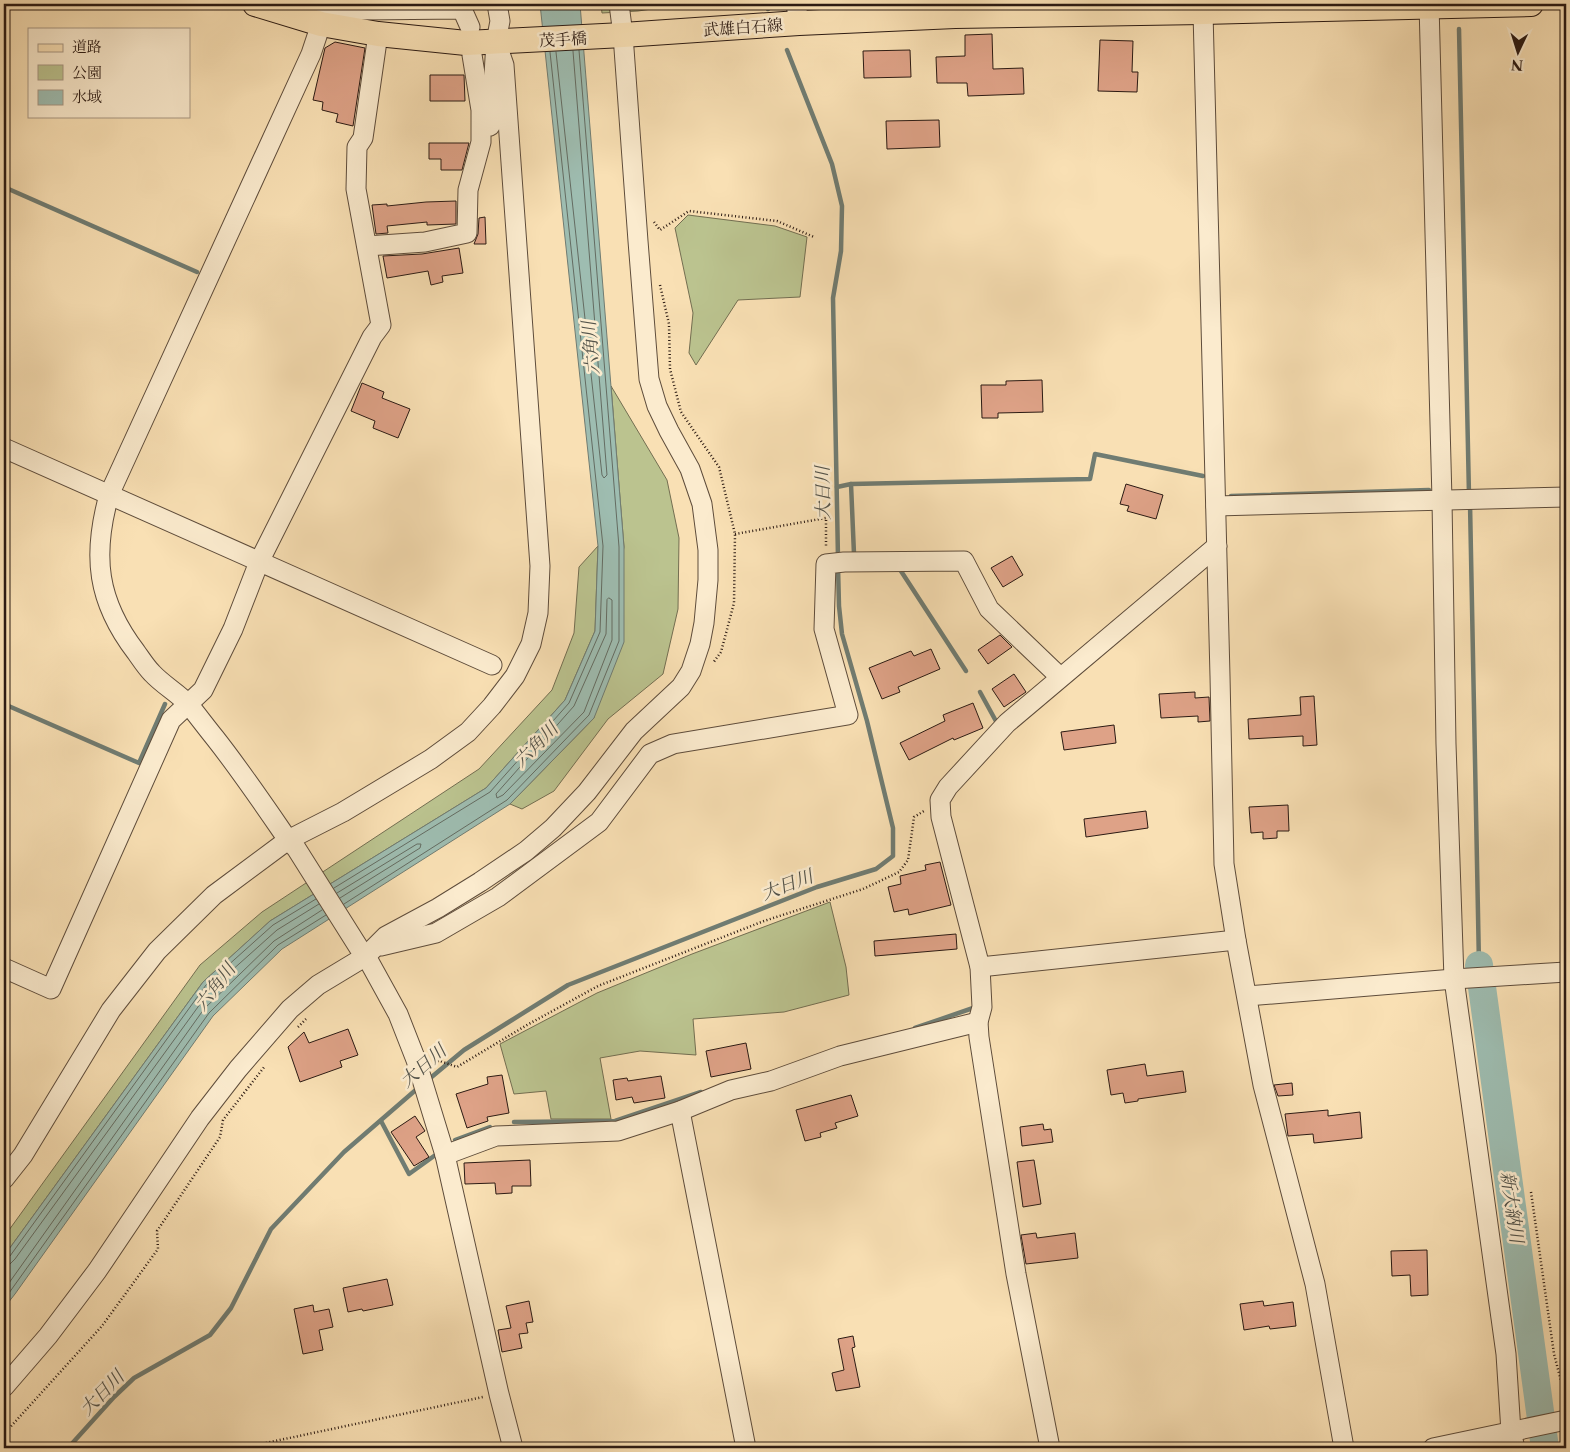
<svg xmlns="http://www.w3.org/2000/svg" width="1570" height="1452" font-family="'Libre Caslon Text','Noto Serif JP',serif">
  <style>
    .green { fill: #bbc38f; stroke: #736e51 }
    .water { fill: #9ebdb1; stroke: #707c72 }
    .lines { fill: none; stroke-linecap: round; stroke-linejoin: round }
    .shore { stroke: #646c62; stroke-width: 1 }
    .stream { stroke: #707c72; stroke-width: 4.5 }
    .river { stroke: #9ebdb1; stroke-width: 28 }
    .building { fill: #dea287; stroke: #2b1a13 }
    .minor-casing { stroke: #5e4c3b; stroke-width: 21 }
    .major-casing { stroke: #2b1a13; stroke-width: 26 }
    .path { stroke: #2b1a13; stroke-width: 2.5; stroke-dasharray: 1 2.5; stroke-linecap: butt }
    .minor { stroke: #fbebce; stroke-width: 19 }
    .major { stroke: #f9e0b4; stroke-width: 24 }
    .labels { text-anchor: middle; stroke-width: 5; stroke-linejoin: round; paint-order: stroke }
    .street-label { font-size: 16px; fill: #2b1a13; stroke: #fbebce }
    .water-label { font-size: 18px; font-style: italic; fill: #53534a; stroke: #fbebce }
  </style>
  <rect width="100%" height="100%" fill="#f9e0b4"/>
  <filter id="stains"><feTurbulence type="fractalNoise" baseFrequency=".004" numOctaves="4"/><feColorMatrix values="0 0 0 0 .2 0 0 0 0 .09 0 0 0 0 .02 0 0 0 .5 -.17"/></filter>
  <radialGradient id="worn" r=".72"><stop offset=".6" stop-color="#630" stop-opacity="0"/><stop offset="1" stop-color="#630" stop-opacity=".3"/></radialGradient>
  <g class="green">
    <polygon points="601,4 685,4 638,11 602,13"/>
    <polygon points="688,215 775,226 807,237 800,297 738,300 696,365 689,353 693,313 675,228"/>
    <polygon points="611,386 667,480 679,538 678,609 663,674 608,719 554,791 522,809 510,804 594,718 624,547"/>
    <polygon points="598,546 595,631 565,700 486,788 270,921 203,982 4,1256 4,1237 200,965 262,912 479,769 552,690 574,633 579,567"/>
    <polygon points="830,902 846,967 849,995 784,1012 693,1019 696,1055 640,1051 600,1058 611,1119 551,1119 546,1091 514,1094 500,1044 597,993 692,954"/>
  </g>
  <polygon class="water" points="540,4 580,4 624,547 624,642 594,718 510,804 282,949 213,1016 15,1294 4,1308 4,1256 203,982 270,921 486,788 565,700 595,631 598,546"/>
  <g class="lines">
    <g class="shore">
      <polyline points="556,52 602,475 604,478 607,475 573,51"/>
      <polygon points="609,598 612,600 612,640 584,712 503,795 497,798 496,794 574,706 606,634 607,600"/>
      <polyline points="334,888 490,792 569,703 600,632 603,546 550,52"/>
      <polyline points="337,893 417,844 421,844 420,848 340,898"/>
      <polyline points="344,904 507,800 589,715 619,641 619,547 579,50"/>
      <polyline points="4,1258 10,1256 206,985 273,925 316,899"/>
      <polyline points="4,1264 10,1264 15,1259 211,989 277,930 319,904"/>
      <polyline points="4,1290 204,1009 274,941 322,910"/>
      <polyline points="4,1300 209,1013 278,945 326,915"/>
    </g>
    <g class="stream">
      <polyline points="765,4 768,9"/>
      <polyline points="1459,29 1469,495"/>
      <polyline points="787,50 832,164 842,206 841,251 833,298 838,558"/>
      <polyline points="4,187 197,272"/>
      <polyline points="851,484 854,554"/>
      <polyline points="837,487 851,484 1090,479 1095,454 1203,476"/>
      <polyline points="1231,496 1429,490"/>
      <polyline points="1470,503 1479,965"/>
      <polyline points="899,568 966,671"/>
      <polyline points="980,692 997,723 995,725"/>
      <polyline points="4,704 139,763 165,704"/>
      <polyline points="915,1028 976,1007"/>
      <polyline points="428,1080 464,1050 568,985 817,887 876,869 893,856 893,828 867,721 842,634 839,606 838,566"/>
      <polyline points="381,1121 409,1174 434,1156"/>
      <polyline points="514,1122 615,1121 701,1092"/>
      <polyline points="455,1140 490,1127"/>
      <polyline points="68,1448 114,1397 134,1378 210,1335 231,1308 271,1229 344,1152 418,1088"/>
    </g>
    <polyline class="river" points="1479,965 1545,1448"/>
  </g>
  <g class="building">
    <polygon points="992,34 993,69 1023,68 1024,94 968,96 967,83 937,83 936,57 965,56 965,35"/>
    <polygon points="1100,40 1133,41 1132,72 1138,72 1137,92 1098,91"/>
    <polygon points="335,42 365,48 353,126 336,122 338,114 322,110 323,102 313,100 325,48"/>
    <polygon points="910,50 911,77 864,78 863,51"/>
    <polygon points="430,75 464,75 465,101 430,101"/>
    <polygon points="939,120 940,147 887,149 886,121"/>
    <polygon points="429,143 469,143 462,170 441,170 441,159 429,159"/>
    <polygon points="456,201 456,224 427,225 427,222 387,226 388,233 376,234 372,205 387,204 387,206 426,202"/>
    <polygon points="485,217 486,244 474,244 478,234 479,218"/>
    <polygon points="459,248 463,273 442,276 443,282 431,285 428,271 387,278 383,256 422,254"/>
    <polygon points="1042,380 1043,412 998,413 998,418 982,418 981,385 1006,385 1006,381"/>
    <polygon points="362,383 384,392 382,398 410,409 398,438 373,428 375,421 351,411"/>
    <polygon points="1126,484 1163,495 1156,519 1127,511 1129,506 1120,504"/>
    <polygon points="1012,556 1023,575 1003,587 991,568"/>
    <polygon points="1000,635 1012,647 988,664 978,650"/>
    <polygon points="931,649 940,669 898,687 900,692 882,699 869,668 911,651 914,656"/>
    <polygon points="1014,674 1026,692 1004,707 992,689"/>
    <polygon points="1195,692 1195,698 1209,697 1210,721 1198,722 1198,716 1161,718 1159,694"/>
    <polygon points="1314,696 1317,745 1303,746 1303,736 1249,739 1248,719 1301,715 1300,697"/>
    <polygon points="973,703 983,728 954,740 953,738 909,760 900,743 945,721 943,715"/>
    <polygon points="1114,725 1116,743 1064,750 1061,732"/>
    <polygon points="1288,805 1289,831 1277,831 1277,838 1263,839 1263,832 1251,833 1249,807"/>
    <polygon points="1146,811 1148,828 1086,837 1084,819"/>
    <polygon points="940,862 951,905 909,915 908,909 894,912 888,887 901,884 900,876 926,870 925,865"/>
    <polygon points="956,934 957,949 875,956 874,941"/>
    <polygon points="348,1029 358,1055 340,1061 342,1067 300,1082 288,1047 304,1032 309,1043"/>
    <polygon points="746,1043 751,1069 711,1077 706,1051"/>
    <polygon points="1145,1064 1147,1076 1183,1071 1186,1092 1138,1099 1138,1101 1125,1103 1123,1093 1111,1095 1107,1070"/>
    <polygon points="502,1075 509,1113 487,1117 488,1121 467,1128 456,1094 488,1084 487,1077"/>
    <polygon points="661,1076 665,1098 634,1103 632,1097 616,1100 613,1080 627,1078 628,1081"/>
    <polygon points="1292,1083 1293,1095 1278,1096 1274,1085"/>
    <polygon points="851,1095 858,1116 835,1123 837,1128 820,1133 821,1137 805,1141 796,1110"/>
    <polygon points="1328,1110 1328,1116 1360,1112 1362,1138 1314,1143 1313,1134 1288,1136 1285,1114"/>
    <polygon points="415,1116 425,1131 416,1137 429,1157 414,1166 391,1132"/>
    <polygon points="1043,1124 1044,1130 1051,1129 1053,1142 1022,1146 1020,1127"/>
    <polygon points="530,1160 531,1186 512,1186 512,1193 496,1194 495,1183 465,1184 464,1163"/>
    <polygon points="1034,1160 1041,1204 1023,1207 1017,1162"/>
    <polygon points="1036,1233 1037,1238 1075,1233 1078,1258 1026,1264 1021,1235"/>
    <polygon points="1427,1250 1428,1295 1411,1296 1410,1275 1392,1276 1391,1251"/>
    <polygon points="387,1279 393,1305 363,1311 362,1309 348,1312 343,1288"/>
    <polygon points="529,1301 533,1322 526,1323 528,1333 519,1334 522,1348 502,1352 498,1330 511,1328 506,1306"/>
    <polygon points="1263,1301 1264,1306 1293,1302 1296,1326 1270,1329 1269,1326 1244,1330 1240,1304"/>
    <polygon points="313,1305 314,1312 329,1309 333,1327 319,1330 323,1350 303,1354 294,1309"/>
    <polygon points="853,1336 855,1347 852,1348 860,1387 836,1391 832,1373 844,1370 838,1339"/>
  </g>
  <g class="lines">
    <g class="minor-casing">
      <g id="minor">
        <path d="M 324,4 L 321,24 L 311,54 L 109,495 C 92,556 97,601 136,652 C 141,659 146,667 152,673 C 163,685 178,693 189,705 C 198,716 206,727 215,738 C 241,771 264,805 288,840 L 296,848 L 359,948 L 366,956 L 398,1014 L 416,1060 L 445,1155 L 499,1394 L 513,1448"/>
        <polyline points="796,4 799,23"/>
        <polyline points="1429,4 1442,500 1446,744 1454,979 1506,1354 1511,1432 1515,1448"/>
        <polyline points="324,6 362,10 462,9 470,27"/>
        <polyline points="1203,12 1220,676 1224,864 1236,940 1263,1085 1315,1284 1344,1448"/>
        <polyline points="490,126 491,124 496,42 500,21 497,4"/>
        <polyline points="367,246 425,242 467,233 468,190 481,142 481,110 472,55"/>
        <polyline points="4,448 492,665"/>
        <polyline points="1216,506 1566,497"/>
        <polyline points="381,946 436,933 498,897 599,822 650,754 673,744 848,715 824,629 826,564 844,562 964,561 989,609 1060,677"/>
        <polyline points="980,967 1236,940"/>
        <polyline points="4,968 51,989 171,720 203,690 233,629 259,562 372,337 381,325 356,189 357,147 363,138 378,34"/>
        <polyline points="1247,996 1454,979 1566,972"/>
        <polyline points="680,1111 746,1448"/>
        <polyline points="445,1155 496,1136 618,1131 680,1111 731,1090 771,1081 840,1056 978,1022"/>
        <polyline points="4,1179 23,1155 111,1010 157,951 214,895 288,840 343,812 431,759 468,732 492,706 515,676 531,644 538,613 540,566 504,65 496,42"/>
        <polyline points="4,1387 48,1336 97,1271 200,1118 238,1069 290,1009 318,985 366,956 386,936 438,908 480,882 526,851 553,828 587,792 634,731 681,687 691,671 700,644 704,623 708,580 708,550 702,504 690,469 669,431 657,406 649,379 638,241 623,35 619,4"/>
        <polyline points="1050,1448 1016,1274 979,1037 978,1022 982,1007 980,967 941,817 940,800 948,787 1007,723 1217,546"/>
        <polyline points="1433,1448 1566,1420"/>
      </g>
    </g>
    <g class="major-casing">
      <polyline id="major" points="255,4 321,24 378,34 466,43 623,35 799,23 955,16 1203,12 1531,4"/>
    </g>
    <g class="path">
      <polyline points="654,222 660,230 689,211 777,221 814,237"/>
      <polyline points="660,285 669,324 670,369 681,412 719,467 735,534 734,603 721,652 713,663"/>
      <polyline points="735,534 826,518 826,548"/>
      <polyline points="298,1027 306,1019"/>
      <polyline points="434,1061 440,1061 457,1067 527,1025 598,986 764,921 863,889 899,872 908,860 914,817 924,811"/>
      <polyline points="1531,1192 1554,1354 1566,1400"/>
      <polyline points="4,1434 102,1326 158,1249 157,1231 220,1137 223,1120 265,1066"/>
      <polyline points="242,1448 483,1397"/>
    </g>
    <use href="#minor" class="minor"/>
    <use href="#major" class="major"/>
  </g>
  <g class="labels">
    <g class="street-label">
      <text transform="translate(743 27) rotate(-4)" y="6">武雄白石線</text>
      <text transform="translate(563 39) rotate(-3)" y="6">茂手橋</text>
    </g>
    <g class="water-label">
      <text transform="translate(591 348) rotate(-95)" y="6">六角川</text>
      <text transform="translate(823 493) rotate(-91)" y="6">大日川</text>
      <text transform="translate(536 745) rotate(-46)" y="6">六角川</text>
      <text transform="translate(787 885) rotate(-21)" y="6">大日川</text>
      <text transform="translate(215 987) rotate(-53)" y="6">六角川</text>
      <text transform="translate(423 1066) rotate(-41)" y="6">大日川</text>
      <text transform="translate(1512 1207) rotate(82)" y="6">新大納川</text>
      <text transform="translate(102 1393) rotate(-46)" y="6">大日川</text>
    </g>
  </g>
  <rect width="1570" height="1452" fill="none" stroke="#f9e0b4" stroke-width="20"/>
  <rect x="5" y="5" width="1560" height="1442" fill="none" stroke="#2b1a13" stroke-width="2.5"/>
  <rect x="10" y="10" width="1550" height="1432" fill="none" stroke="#2b1a13"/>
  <rect x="28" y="28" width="162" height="90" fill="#fbebce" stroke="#a89783"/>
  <rect x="38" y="44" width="25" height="8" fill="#f9e0b4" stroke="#a89783"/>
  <text x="72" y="52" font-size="15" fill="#2b1a13">道路</text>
  <rect x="38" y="65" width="25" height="15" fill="#bbc38f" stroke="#a89783"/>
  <text x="72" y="78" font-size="15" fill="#2b1a13">公園</text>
  <rect x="38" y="90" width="25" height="15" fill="#9ebdb1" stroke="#a89783"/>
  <text x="72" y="102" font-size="15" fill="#2b1a13">水域</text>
  <g transform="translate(1518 52) rotate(184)" stroke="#fbebce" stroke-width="4" paint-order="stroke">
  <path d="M0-4L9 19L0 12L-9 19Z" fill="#2b1a13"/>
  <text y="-8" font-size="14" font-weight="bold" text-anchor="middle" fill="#2b1a13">N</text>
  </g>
  <rect width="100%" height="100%" filter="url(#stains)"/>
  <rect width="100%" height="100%" fill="url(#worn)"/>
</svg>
